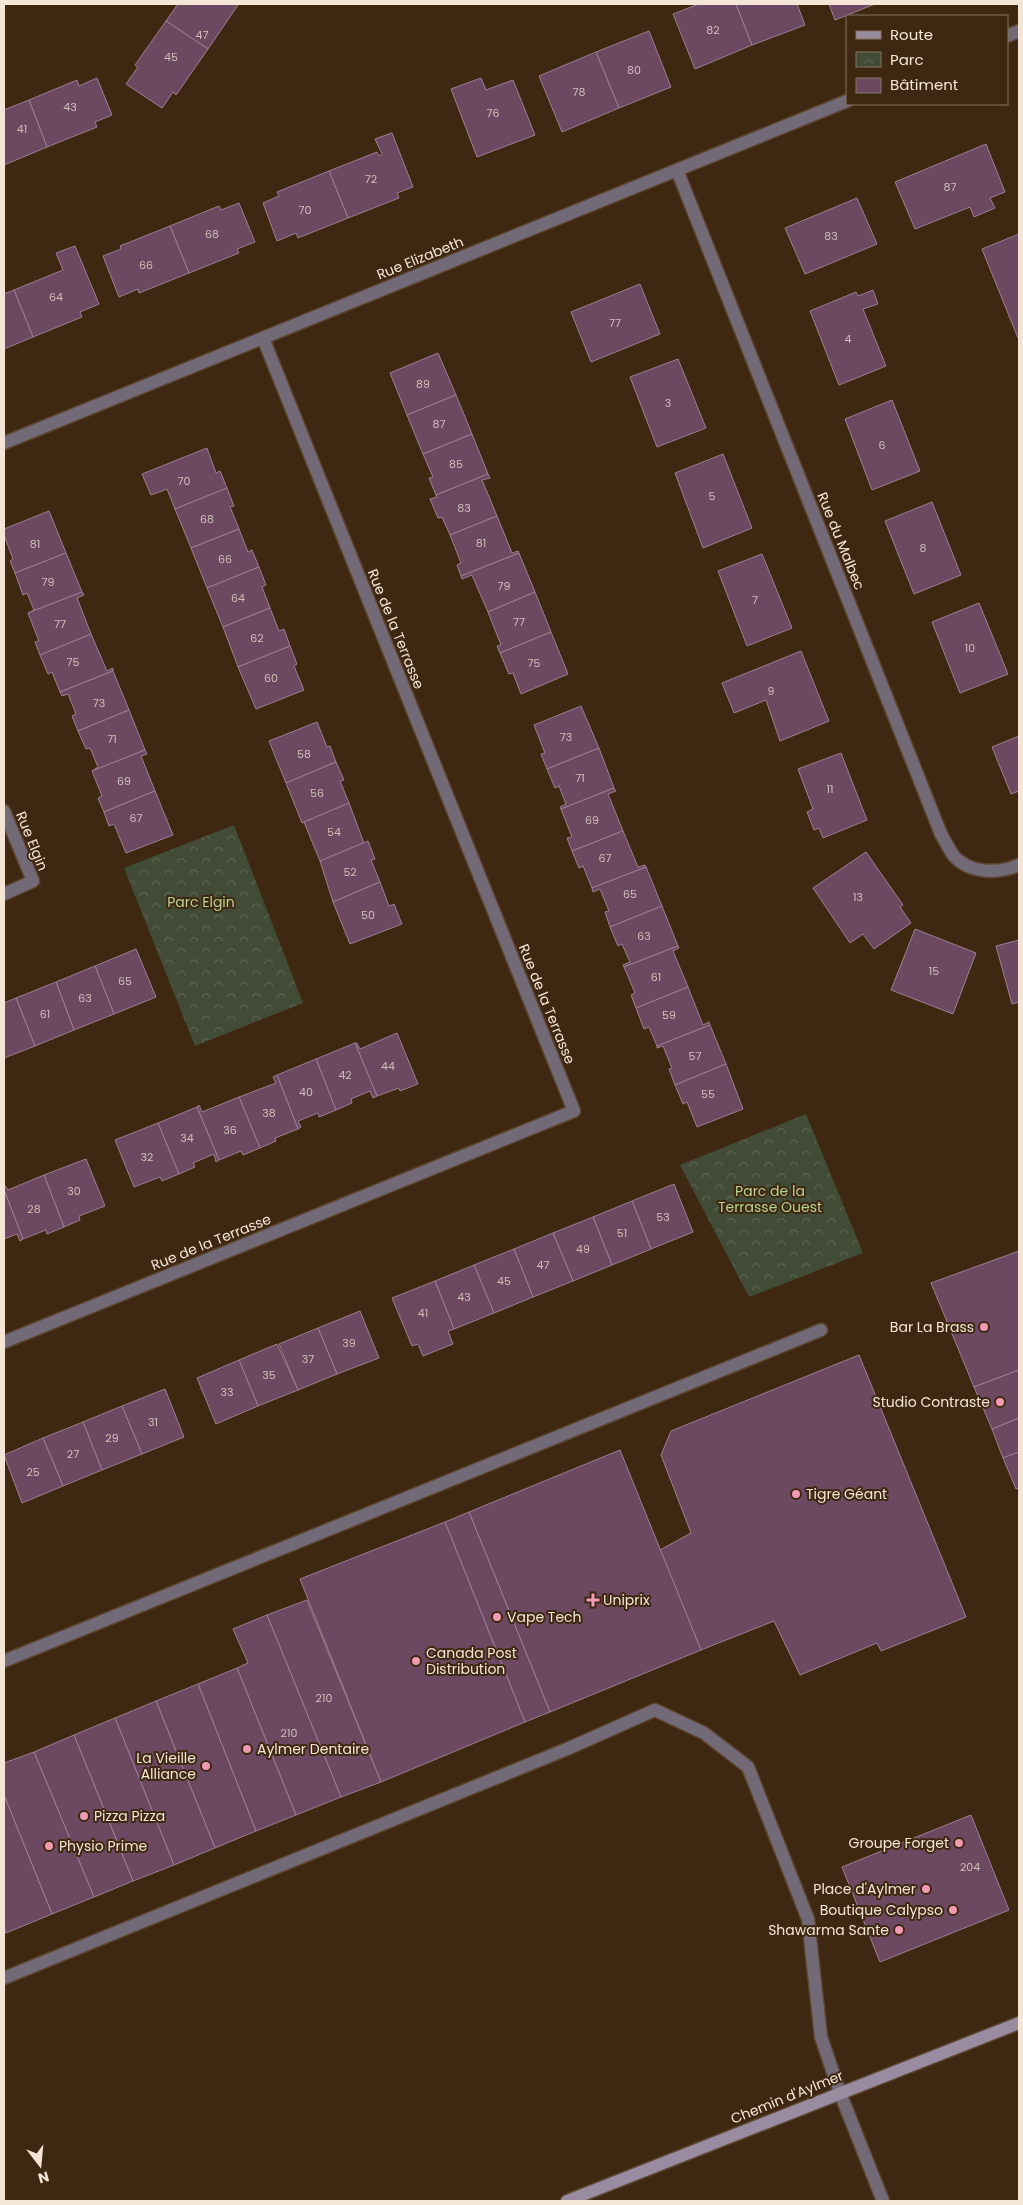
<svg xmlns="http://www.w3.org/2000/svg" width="1023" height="2205" font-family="Poppins,sans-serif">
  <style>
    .park { fill: url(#park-crowns) }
    .building { fill: #6d4861; stroke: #9f7f94 }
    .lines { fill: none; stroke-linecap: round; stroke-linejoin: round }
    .lane-casing { stroke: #5c4631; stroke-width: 15 }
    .street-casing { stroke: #5c4631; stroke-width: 15 }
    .secondary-casing { stroke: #5c4631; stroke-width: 15 }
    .lane { stroke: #736a77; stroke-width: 12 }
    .street { stroke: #736a77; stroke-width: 12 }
    .secondary { stroke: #9a8ca0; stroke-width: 12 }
    .poi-dot { fill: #f19ab3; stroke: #3f2811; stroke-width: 2 }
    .labels { text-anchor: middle; stroke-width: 4; stroke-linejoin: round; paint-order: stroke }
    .number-label { font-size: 11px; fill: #d2beba }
    .street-label { font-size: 14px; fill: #f4e5d7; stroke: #3f2811 }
    .park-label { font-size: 14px; fill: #b6d393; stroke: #3f2811 }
    .poi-label { font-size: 14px; fill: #f4e5d7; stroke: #3f2811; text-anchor: end }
  </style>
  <defs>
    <pattern id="park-crowns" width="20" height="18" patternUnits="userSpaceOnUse" patternTransform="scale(1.25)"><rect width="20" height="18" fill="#414b35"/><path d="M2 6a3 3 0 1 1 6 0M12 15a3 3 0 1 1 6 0" fill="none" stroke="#5d6552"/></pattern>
  </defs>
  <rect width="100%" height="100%" fill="#3f2811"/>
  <g class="park">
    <polygon points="234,825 303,1003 195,1046 124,868"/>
    <polygon points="806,1114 863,1253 749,1297 680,1165"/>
  </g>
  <g class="building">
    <polygon points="178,4 236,4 238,5 208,49 166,21"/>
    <polygon points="699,4 736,4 752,45 695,69 673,14"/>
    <polygon points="736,4 797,4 805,25 752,45"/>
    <polygon points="829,4 875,4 835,20"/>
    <polygon points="166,21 208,49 176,95 173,92 162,108 126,84 138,67 135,65"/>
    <polygon points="649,31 671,87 619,108 596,52"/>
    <polygon points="596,52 619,108 562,132 539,76"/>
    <polygon points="97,78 112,115 95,122 97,127 47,147 29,100 77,80 79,86"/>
    <polygon points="481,78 486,90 513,80 535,135 477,157 451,89"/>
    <polygon points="29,100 47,147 4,165 4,110"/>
    <polygon points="392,133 413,187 397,193 399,198 348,218 329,171 377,152 379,156 382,154 375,139"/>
    <polygon points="986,144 1005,192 990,198 995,208 974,217 970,207 915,229 895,182"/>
    <polygon points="329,171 348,218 298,238 296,233 277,241 263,203 279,196 277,192"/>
    <polygon points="857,198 877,244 805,274 785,228"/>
    <polygon points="239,203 255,242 237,249 239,253 189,273 170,226 219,206 221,210"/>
    <polygon points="170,226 189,273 139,293 138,289 119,297 103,256 121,249 120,246"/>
    <polygon points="1019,234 1019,338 1018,338 982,249"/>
    <polygon points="75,246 99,304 80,312 82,317 33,337 14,290 63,270 56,253"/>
    <polygon points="640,284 660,334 591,362 571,312"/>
    <polygon points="14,290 33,337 4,349 4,294"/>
    <polygon points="873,290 878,304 863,309 886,366 839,385 810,311 856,292 858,296"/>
    <polygon points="438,353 456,395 407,415 390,373"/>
    <polygon points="678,359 706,428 657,447 630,377"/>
    <polygon points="456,395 472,434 423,454 407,415"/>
    <polygon points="892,400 920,471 872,490 845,419"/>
    <polygon points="472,434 488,474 436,495 429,478 433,477 423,454"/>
    <polygon points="207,448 216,473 220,471 227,488 175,509 167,489 151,495 142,474"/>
    <polygon points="723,454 752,528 703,548 675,473"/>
    <polygon points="488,474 490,478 482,480 497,516 450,535 442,517 438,518 430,499 437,497 436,495"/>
    <polygon points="227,488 234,506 230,507 239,529 191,548 175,509"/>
    <polygon points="932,502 961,575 914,594 885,521"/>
    <polygon points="49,511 66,553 15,573 10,561 13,559 4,535 4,529"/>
    <polygon points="497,516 512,553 518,551 519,553 461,576 457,565 461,563 450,535"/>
    <polygon points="239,529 248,552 252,550 259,567 207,588 191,548"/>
    <polygon points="66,553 82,592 28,613 34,610 27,593 23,595 15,573"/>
    <polygon points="519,553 535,592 488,612 472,575 462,579 461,576"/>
    <polygon points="762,554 792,628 747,646 718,571"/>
    <polygon points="259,567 266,585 262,587 270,608 223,627 207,588"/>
    <polygon points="82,592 84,595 77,598 91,634 40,655 35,642 39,641 28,613"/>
    <polygon points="535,592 551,632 500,653 497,646 501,645 488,612"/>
    <polygon points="979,603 1008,674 960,693 932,622"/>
    <polygon points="270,608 279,631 284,629 290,646 238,667 223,627"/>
    <polygon points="551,632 568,674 521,694 513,673 509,674 500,653"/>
    <polygon points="91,634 107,671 113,668 113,671 60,692 52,672 48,674 40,655"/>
    <polygon points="290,646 297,664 294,666 304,690 256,709 238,667"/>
    <polygon points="801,651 829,721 780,741 766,700 734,713 722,683"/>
    <polygon points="113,671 129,710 78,731 72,716 76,714 68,694 62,696 60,692"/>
    <polygon points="581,706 599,748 547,769 541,754 545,753 534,725"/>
    <polygon points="129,710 145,750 92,771 98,767 90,748 86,749 78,731"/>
    <polygon points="317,722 327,747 330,746 336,762 286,783 269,741"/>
    <polygon points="1019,736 1019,791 1011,794 992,747"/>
    <polygon points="599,748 614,788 561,809 560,807 566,804 559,786 555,788 547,769"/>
    <polygon points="145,750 147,754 141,756 155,791 104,812 98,798 102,796 92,771"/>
    <polygon points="841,753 867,820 823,838 819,828 814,830 807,812 813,809 798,769"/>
    <polygon points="336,762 344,780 340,781 349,803 302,823 286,783"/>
    <polygon points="614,788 616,791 608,794 623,831 572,851 567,838 572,837 561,809"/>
    <polygon points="155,791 173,835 126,853 114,824 109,826 104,812"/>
    <polygon points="349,803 364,843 320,861 304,822"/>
    <polygon points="623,831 638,867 645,865 646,867 592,888 583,866 579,868 572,851"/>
    <polygon points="368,841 375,859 371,860 380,882 333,902 320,861"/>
    <polygon points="866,852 903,905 900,907 911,923 874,949 863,934 850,943 813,888"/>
    <polygon points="646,867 662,906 610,927 605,912 609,911 600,889 593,892 592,888"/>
    <polygon points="380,882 389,906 394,904 402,924 350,944 333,902"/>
    <polygon points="662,906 678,946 624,967 623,965 630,962 622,944 618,946 610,927"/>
    <polygon points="915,929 976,953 953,1014 891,990"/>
    <polygon points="1019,940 1019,1002 1012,1004 996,946"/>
    <polygon points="678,946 679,948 673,951 688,987 636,1008 631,995 635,993 624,967"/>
    <polygon points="136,949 156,997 114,1014 95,966"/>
    <polygon points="95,966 114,1014 74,1030 56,982"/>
    <polygon points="56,982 74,1030 35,1046 16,998"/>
    <polygon points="688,987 703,1025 709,1022 710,1025 657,1046 649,1027 644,1029 636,1008"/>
    <polygon points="16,998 35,1046 4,1058 4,1003"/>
    <polygon points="710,1025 726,1064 675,1085 669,1069 672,1068 663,1046 657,1048 657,1046"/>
    <polygon points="397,1033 418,1084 400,1091 399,1088 377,1096 355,1043 357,1043 360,1049"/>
    <polygon points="355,1043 377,1096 373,1098 370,1091 351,1099 352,1103 336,1110 316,1059"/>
    <polygon points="316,1059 336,1110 319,1117 318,1113 298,1121 301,1127 298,1129 277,1075"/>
    <polygon points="726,1064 743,1109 697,1127 687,1102 683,1104 675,1085"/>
    <polygon points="277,1075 298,1129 275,1138 276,1141 260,1148 239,1097 276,1083 273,1077"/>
    <polygon points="239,1097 260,1148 243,1155 241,1151 219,1160 197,1107 199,1105 202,1112"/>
    <polygon points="197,1107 219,1160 216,1162 214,1154 193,1163 195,1167 179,1174 158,1123"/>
    <polygon points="158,1123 179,1174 162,1181 160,1177 134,1187 115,1140"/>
    <polygon points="86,1159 105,1206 79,1216 80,1220 64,1227 44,1175"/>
    <polygon points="44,1175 64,1227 47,1234 46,1230 23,1239 4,1190 4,1184 8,1190"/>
    <polygon points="674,1184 693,1232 651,1249 632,1201"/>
    <polygon points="4,1190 23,1239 20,1241 17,1234 4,1239"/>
    <polygon points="632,1201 651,1249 612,1265 593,1217"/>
    <polygon points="593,1217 612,1265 573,1281 553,1233"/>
    <polygon points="553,1233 573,1281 533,1297 514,1249"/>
    <polygon points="514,1249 533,1297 494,1313 474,1265"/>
    <polygon points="1019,1251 1019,1370 974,1387 931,1283"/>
    <polygon points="474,1265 494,1313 454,1329 435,1281"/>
    <polygon points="435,1281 454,1329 448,1331 453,1344 423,1356 418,1344 412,1346 392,1298"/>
    <polygon points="360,1311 379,1358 337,1374 318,1328"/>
    <polygon points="318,1328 337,1374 298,1390 279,1344"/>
    <polygon points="277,1344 298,1390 258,1406 239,1360"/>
    <polygon points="859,1355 966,1617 881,1651 877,1643 800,1675 774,1621 701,1650 660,1550 691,1533 661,1455 671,1431"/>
    <polygon points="239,1360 258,1406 216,1424 197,1378"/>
    <polygon points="1019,1370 1019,1418 992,1429 974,1387"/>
    <polygon points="165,1389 184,1437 142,1454 122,1406"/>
    <polygon points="122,1406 142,1454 102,1470 83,1422"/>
    <polygon points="1019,1418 1019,1452 1003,1458 992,1429"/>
    <polygon points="83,1422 102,1470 63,1486 43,1438"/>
    <polygon points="43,1438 63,1486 22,1503 4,1455"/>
    <polygon points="620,1450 701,1650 550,1712 469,1512"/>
    <polygon points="1019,1452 1019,1488 1016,1489 1003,1458"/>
    <polygon points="469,1512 550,1712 525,1722 445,1522"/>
    <polygon points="445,1522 525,1722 381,1782 300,1579"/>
    <polygon points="307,1600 381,1782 341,1797 267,1615"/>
    <polygon points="267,1615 341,1797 296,1815 237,1668 248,1663 233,1629"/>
    <polygon points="237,1668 296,1815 256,1831 198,1684"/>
    <polygon points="198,1684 256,1831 215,1848 156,1701"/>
    <polygon points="156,1701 215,1848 174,1865 115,1718"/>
    <polygon points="115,1718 174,1865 133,1881 74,1735"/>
    <polygon points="74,1735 133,1881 94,1897 34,1752"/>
    <polygon points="34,1752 94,1897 52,1914 4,1795 4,1763"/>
    <polygon points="4,1795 52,1914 6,1933 4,1928"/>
    <polygon points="971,1815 1009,1910 880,1962 842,1867"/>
  </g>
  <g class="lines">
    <g class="lane-casing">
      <g id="lane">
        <polyline points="4,1661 821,1330"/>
        <polyline points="4,1978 567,1749 655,1710 704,1733 748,1767 808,1919 821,2037 840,2093 883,2201"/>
      </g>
    </g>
    <g class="street-casing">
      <g id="street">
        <polyline points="1007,36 1019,31"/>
        <path d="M 677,170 L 941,834 C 945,841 949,849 953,855 C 969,874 998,874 1019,865"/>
        <polyline points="4,443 847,101"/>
        <polyline points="4,811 33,881 4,894"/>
        <polyline points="4,1342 574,1111 263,338"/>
      </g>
    </g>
    <g class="secondary-casing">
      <polyline id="secondary" points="567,2201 1019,2023"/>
    </g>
    <use href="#lane" class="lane"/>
    <use href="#street" class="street"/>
    <use href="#secondary" class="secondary"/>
  </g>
  <g class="poi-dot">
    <circle cx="984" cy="1327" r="5"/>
    <circle cx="1000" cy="1402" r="5"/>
    <circle cx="796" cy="1494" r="5"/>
    <path d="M590.5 1592.5h5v5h5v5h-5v5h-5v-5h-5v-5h5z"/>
    <circle cx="497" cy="1617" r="5"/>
    <circle cx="416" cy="1661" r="5"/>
    <circle cx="247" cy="1749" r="5"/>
    <circle cx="206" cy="1766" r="5"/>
    <circle cx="84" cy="1816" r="5"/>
    <circle cx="959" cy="1843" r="5"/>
    <circle cx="49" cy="1846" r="5"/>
    <circle cx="926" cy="1889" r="5"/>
    <circle cx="953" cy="1910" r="5"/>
    <circle cx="899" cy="1930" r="5"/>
  </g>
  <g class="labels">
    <g class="number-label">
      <text x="713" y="34">82</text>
      <text x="202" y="39">47</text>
      <text x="171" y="61">45</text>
      <text x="634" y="74">80</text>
      <text x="579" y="96">78</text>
      <text x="70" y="111">43</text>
      <text x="493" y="117">76</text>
      <text x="22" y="133">41</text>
      <text x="371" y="183">72</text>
      <text x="950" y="191">87</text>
      <text x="305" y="214">70</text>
      <text x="212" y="238">68</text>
      <text x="831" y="240">83</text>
      <text x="146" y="269">66</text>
      <text x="56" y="301">64</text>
      <text x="615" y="327">77</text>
      <text x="848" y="343">4</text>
      <text x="423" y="388">89</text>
      <text x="668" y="407">3</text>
      <text x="439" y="428">87</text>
      <text x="882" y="449">6</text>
      <text x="456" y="468">85</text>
      <text x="184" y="485">70</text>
      <text x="712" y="500">5</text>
      <text x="464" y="512">83</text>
      <text x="207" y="523">68</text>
      <text x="481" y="547">81</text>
      <text x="35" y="548">81</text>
      <text x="923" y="552">8</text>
      <text x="225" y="563">66</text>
      <text x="48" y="586">79</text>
      <text x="504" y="590">79</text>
      <text x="238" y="602">64</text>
      <text x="755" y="604">7</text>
      <text x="519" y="626">77</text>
      <text x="60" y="628">77</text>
      <text x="257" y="642">62</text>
      <text x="970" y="652">10</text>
      <text x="73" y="666">75</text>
      <text x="534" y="667">75</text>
      <text x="271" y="682">60</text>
      <text x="771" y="695">9</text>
      <text x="99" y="707">73</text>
      <text x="566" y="741">73</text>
      <text x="112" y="743">71</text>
      <text x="304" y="758">58</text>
      <text x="580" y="782">71</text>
      <text x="124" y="785">69</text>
      <text x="830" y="793">11</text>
      <text x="317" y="797">56</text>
      <text x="136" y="822">67</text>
      <text x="592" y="824">69</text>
      <text x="334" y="836">54</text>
      <text x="605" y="862">67</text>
      <text x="350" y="876">52</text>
      <text x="630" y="898">65</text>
      <text x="858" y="901">13</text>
      <text x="368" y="919">50</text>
      <text x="644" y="940">63</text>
      <text x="934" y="975">15</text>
      <text x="656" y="981">61</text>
      <text x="125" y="985">65</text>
      <text x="85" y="1002">63</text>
      <text x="45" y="1018">61</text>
      <text x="669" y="1019">59</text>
      <text x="695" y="1060">57</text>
      <text x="388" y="1070">44</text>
      <text x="345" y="1079">42</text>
      <text x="306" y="1096">40</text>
      <text x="708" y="1098">55</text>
      <text x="269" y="1117">38</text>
      <text x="230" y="1134">36</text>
      <text x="187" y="1142">34</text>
      <text x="147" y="1161">32</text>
      <text x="74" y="1195">30</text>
      <text x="34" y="1213">28</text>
      <text x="663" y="1221">53</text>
      <text x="622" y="1237">51</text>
      <text x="583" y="1253">49</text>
      <text x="543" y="1269">47</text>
      <text x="504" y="1285">45</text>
      <text x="464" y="1301">43</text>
      <text x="423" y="1317">41</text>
      <text x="349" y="1347">39</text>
      <text x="308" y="1363">37</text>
      <text x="269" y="1379">35</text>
      <text x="227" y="1396">33</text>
      <text x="153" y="1426">31</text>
      <text x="112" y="1442">29</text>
      <text x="73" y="1458">27</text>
      <text x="33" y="1476">25</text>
      <text x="324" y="1702">210</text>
      <text x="289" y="1737">210</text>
      <text x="970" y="1871">204</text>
    </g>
    <g class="street-label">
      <text transform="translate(420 258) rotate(-22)" y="5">Rue Elizabeth</text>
      <text transform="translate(841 541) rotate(68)" y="5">Rue du Malbec</text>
      <text transform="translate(396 629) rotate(68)" y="5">Rue de la Terrasse</text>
      <text transform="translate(32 841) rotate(68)" y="5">Rue Elgin</text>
      <text transform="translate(547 1004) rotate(68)" y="5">Rue de la Terrasse</text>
      <text transform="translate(211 1242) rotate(-22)" y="5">Rue de la Terrasse</text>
      <text transform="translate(787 2097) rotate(-22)" y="5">Chemin d'Aylmer</text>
    </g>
    <g class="park-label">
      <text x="201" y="907">Parc Elgin</text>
      <text x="770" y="1196">Parc de la<tspan x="770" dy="16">Terrasse Ouest</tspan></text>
    </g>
    <g class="poi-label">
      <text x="974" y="1332">Bar La Brass</text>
      <text x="990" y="1407">Studio Contraste</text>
      <text x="806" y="1499" text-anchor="start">Tigre Géant</text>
      <text x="603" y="1605" text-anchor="start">Uniprix</text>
      <text x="507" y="1622" text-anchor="start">Vape Tech</text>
      <text x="426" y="1658" text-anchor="start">Canada Post<tspan x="426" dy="16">Distribution</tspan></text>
      <text x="257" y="1754" text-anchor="start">Aylmer Dentaire</text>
      <text x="196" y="1763">La Vieille<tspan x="196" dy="16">Alliance</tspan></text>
      <text x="94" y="1821" text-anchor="start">Pizza Pizza</text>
      <text x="949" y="1848">Groupe Forget</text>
      <text x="59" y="1851" text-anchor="start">Physio Prime</text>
      <text x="916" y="1894">Place d'Aylmer</text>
      <text x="943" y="1915">Boutique Calypso</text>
      <text x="889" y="1935">Shawarma Sante</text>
    </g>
  </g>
  <rect width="1023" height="2205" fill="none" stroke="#f4e5d7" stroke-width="10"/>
  <rect x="846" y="15" width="162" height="90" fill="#3f2811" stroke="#877460"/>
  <rect x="856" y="31" width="25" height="8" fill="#9a8ca0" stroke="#877460"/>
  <text x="890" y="40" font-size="15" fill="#f4e5d7">Route</text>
  <rect x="856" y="52" width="25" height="15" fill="url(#park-crowns)" stroke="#877460"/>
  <text x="890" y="65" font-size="15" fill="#f4e5d7">Parc</text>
  <rect x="856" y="78" width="25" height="15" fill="#6d4861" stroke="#877460"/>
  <text x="890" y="90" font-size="15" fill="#f4e5d7">Bâtiment</text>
  <g transform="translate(40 2165) rotate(164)" stroke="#3f2811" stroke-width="4" paint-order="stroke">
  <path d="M0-4L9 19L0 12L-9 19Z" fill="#f4e5d7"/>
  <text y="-8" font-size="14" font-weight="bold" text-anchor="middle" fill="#f4e5d7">N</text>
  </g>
</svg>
